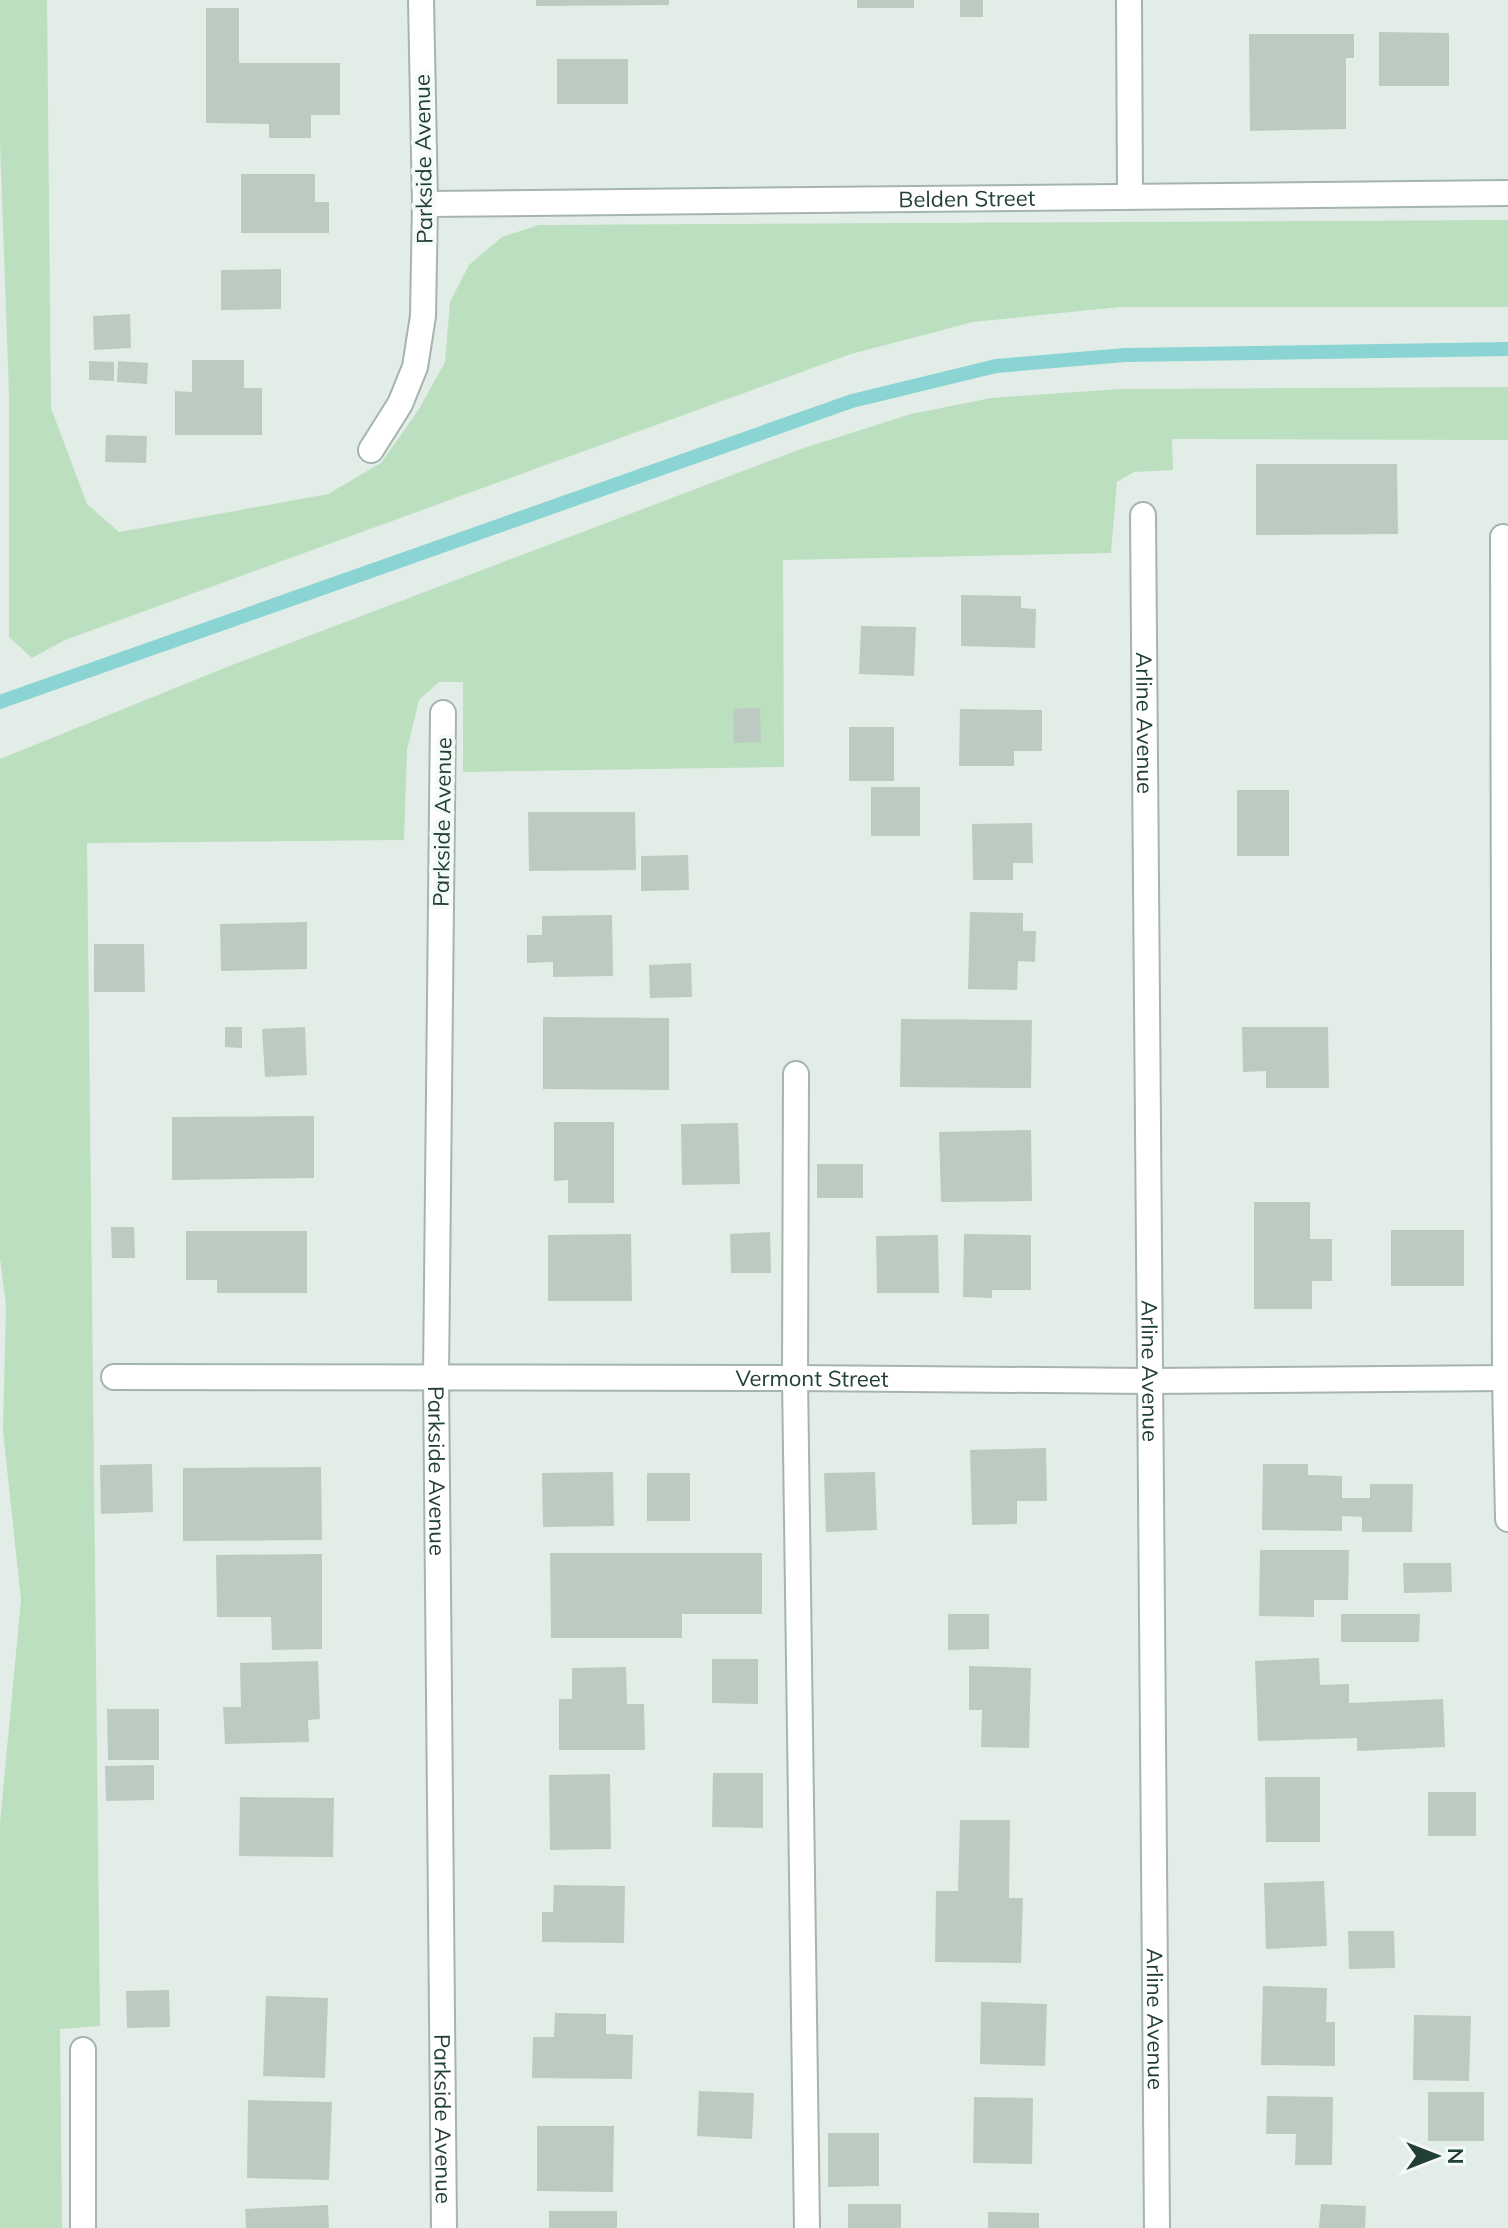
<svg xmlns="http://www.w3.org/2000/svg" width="1508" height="2228" font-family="Mulish,sans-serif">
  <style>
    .green { fill: #bbdfbf }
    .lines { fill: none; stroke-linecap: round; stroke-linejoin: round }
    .stream { stroke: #8ad4d3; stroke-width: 14 }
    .building { fill: #bbcbc2 }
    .service-casing { stroke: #a5b5ad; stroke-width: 28 }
    .minor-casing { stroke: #a5b5ad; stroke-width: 28 }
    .service { stroke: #fff; stroke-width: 24 }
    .minor { stroke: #fff; stroke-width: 24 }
    .labels { text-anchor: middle; stroke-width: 8; stroke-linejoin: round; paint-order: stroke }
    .street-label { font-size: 22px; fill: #223f33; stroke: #f4faf6 }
  </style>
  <rect width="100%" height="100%" fill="#e3ede7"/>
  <g class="green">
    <polygon points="0,0 47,0 51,408 87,504 119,532 328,494 381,463 419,409 445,362 450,302 469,265 502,237 539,225 1508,220 1508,307 1120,307 973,322 851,354 65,640 32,658 9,637 9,394 0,142"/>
    <polygon points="1508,387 1508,440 1172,439 1173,470 1134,472 1117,482 1111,553 783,560 784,767 463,772 463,682 439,682 419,700 407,750 404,840 87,843 100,2026 60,2029 62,2228 0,2228 0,1823 21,1600 3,1430 6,1305 0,1258 0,759 232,665 801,449 911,414 991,398 1120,389"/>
  </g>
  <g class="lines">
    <polyline class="stream" points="0,702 852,401 996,366 1125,355 1508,349"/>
  </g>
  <g class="building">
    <polygon points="536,0 669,0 669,5 536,6"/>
    <rect x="857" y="0" width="57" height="8"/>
    <rect x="960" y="0" width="23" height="17"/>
    <polygon points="206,8 239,8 239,63 340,63 340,115 311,115 311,138 269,138 269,124 206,123"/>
    <polygon points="1379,32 1449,33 1449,86 1379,86"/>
    <polygon points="1249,34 1354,34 1354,58 1346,58 1346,129 1250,131"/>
    <rect x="557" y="59" width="71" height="45"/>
    <polygon points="241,174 315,174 315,202 329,202 329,233 241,233"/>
    <polygon points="281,269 281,309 221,310 221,270"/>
    <polygon points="130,314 131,348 94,350 93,316"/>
    <polygon points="192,360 244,360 244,388 262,388 262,435 175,435 175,391 192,392"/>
    <polygon points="89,361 114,362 114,381 89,380"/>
    <polygon points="118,361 148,363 147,384 117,382"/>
    <polygon points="106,435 147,436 146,463 105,462"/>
    <polygon points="1256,464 1397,464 1398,534 1256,535"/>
    <polygon points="961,595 1021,596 1021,608 1036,609 1035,648 961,646"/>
    <polygon points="861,626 916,627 914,676 859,674"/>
    <polygon points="760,708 761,742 734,743 733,709"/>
    <polygon points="960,709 1042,710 1042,751 1014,751 1014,766 959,766"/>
    <rect x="849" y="727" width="45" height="54"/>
    <rect x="871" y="787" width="49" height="49"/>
    <rect x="1237" y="790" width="52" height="66"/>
    <polygon points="528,812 635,812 636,870 529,871"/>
    <polygon points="1032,823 1033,863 1013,863 1013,880 973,880 972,824"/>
    <polygon points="688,855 689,890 641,891 641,856"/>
    <polygon points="970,912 1023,913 1023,931 1036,931 1035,962 1018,961 1017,990 968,989"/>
    <polygon points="612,915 613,976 553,977 553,962 527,963 527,935 542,935 542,916"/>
    <polygon points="307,922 307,969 221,971 220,924"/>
    <polygon points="94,944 144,944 145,992 94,992"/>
    <polygon points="691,963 692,997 650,998 649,965"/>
    <polygon points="543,1017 669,1018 669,1090 543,1089"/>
    <polygon points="901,1019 1032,1020 1031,1088 900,1087"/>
    <polygon points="225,1027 242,1027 242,1048 225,1047"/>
    <polygon points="305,1027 307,1075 265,1077 262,1029"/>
    <polygon points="1242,1027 1328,1027 1329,1088 1266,1088 1266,1071 1243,1072"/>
    <polygon points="314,1116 314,1178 172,1180 172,1117"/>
    <polygon points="554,1122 614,1122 614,1203 568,1203 568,1180 554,1181"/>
    <polygon points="738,1123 740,1184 682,1185 681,1124"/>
    <polygon points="1031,1130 1032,1201 941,1202 939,1132"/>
    <rect x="817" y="1164" width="46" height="34"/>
    <polygon points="1254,1202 1310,1202 1310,1239 1332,1239 1332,1281 1312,1281 1312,1309 1254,1309"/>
    <polygon points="111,1227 134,1227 135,1258 112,1258"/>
    <rect x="1391" y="1230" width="73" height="56"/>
    <polygon points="186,1231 307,1231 307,1293 217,1293 217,1280 186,1280"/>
    <polygon points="770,1232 771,1273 731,1273 730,1234"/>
    <polygon points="631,1234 632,1301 548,1301 548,1235"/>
    <polygon points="964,1234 1031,1235 1031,1290 992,1290 992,1298 963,1297"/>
    <polygon points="938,1235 939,1293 877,1293 876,1236"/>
    <polygon points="1046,1448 1047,1501 1017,1501 1017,1524 972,1525 970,1450"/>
    <polygon points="152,1464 153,1512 101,1514 100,1465"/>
    <polygon points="1263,1464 1308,1464 1308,1475 1342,1476 1342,1498 1370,1498 1370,1484 1413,1484 1412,1532 1362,1532 1362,1517 1342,1516 1342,1531 1262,1530"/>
    <polygon points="321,1467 322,1540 183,1541 183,1468"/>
    <polygon points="613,1472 614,1526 543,1527 542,1473"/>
    <polygon points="875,1472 877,1530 826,1532 824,1473"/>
    <rect x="647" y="1473" width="43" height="48"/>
    <polygon points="1260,1550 1349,1550 1348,1600 1314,1600 1314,1617 1259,1616"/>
    <polygon points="550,1553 762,1553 762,1614 682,1614 682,1638 551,1638"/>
    <polygon points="322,1554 322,1649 272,1650 271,1617 217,1617 216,1555"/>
    <polygon points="1403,1563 1451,1563 1452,1592 1404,1593"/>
    <polygon points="948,1614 989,1614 989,1649 948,1650"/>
    <polygon points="1341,1614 1420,1614 1419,1642 1341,1642"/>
    <polygon points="1319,1658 1320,1685 1349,1684 1349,1703 1443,1699 1445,1747 1357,1751 1357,1738 1258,1741 1255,1661"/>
    <polygon points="712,1659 758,1659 758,1704 712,1703"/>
    <polygon points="318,1661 320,1719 308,1720 309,1742 225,1744 223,1707 241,1707 240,1663"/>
    <polygon points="969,1666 1031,1668 1029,1748 981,1747 982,1710 969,1710"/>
    <polygon points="626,1667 627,1704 644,1704 645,1750 559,1750 559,1699 572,1699 572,1668"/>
    <polygon points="107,1709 159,1709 159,1760 108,1760"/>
    <polygon points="154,1765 154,1800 106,1801 105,1766"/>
    <polygon points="713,1773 763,1773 763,1828 712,1827"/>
    <polygon points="610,1774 611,1849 550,1850 549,1775"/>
    <polygon points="1265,1777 1320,1777 1320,1842 1266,1842"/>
    <rect x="1428" y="1792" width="48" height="44"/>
    <polygon points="240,1797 334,1798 333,1857 239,1856"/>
    <polygon points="960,1820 1010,1820 1009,1898 1023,1898 1021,1963 935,1962 936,1891 958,1891"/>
    <polygon points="1324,1881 1327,1946 1266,1949 1264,1883"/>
    <polygon points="554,1885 625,1886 624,1943 542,1942 542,1912 553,1912"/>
    <polygon points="1348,1931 1394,1931 1395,1968 1349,1969"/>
    <polygon points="1263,1986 1327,1988 1326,2022 1335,2022 1335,2066 1261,2065"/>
    <polygon points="169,1990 170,2027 127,2028 126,1991"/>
    <polygon points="266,1996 328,1998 325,2078 263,2076"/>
    <polygon points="981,2002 1047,2004 1045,2066 980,2064"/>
    <polygon points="555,2013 606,2014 606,2034 633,2035 632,2079 532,2078 533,2037 554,2037"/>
    <polygon points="1414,2015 1471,2016 1469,2081 1413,2080"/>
    <polygon points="699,2091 754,2093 752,2139 697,2136"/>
    <rect x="1428" y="2092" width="56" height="49"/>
    <polygon points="1267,2096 1333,2097 1332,2165 1295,2165 1296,2134 1266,2134"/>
    <polygon points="974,2097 1033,2098 1032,2164 973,2163"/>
    <polygon points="248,2100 332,2102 329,2180 247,2178"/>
    <polygon points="537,2126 614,2126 613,2192 537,2191"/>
    <polygon points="828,2133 879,2133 879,2186 828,2187"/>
    <rect x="848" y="2204" width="53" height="24"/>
    <polygon points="1321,2204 1366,2206 1365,2228 1319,2228"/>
    <polygon points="328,2205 329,2228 246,2228 245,2209"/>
    <rect x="549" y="2211" width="68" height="17"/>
    <polygon points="988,2212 1039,2213 1039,2228 988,2228"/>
  </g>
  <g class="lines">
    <g class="service-casing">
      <g id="service">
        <polyline points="1503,537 1505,1378 1508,1519"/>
        <polyline points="796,1074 795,1378 807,2228"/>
        <polyline points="83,2050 83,2228"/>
      </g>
    </g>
    <g class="minor-casing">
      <g id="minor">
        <polyline points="1129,0 1130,196"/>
        <path id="s1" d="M 425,204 L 1508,193"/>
        <polyline points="371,450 400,404 415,367 423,316 425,204 421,0"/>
        <path id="s2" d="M 1143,515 L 1157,2228"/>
        <path id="s3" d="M 443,713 L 436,1377 L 444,2228"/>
        <path id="s4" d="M 114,1377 L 795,1378 L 1150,1381 L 1508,1378"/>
      </g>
    </g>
    <use href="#service" class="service"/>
    <use href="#minor" class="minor"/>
  </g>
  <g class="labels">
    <g class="street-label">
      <text transform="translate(423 159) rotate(-91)" y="8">Parkside Avenue</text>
      <text dy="8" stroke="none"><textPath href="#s1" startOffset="542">Belden Street</textPath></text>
      <text dy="8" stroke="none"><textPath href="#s2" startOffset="208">Arline Avenue</textPath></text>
      <text transform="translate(442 822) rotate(-89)" y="8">Parkside Avenue</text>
      <text dy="8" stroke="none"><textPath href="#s2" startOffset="856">Arline Avenue</textPath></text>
      <text dy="8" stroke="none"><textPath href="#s4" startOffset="698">Vermont Street</textPath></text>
      <text dy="8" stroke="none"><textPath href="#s3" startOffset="758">Parkside Avenue</textPath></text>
      <text dy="8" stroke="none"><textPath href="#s2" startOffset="1504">Arline Avenue</textPath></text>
      <text dy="8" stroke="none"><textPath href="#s3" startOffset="1406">Parkside Avenue</textPath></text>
    </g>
  </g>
  <g transform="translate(1436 2156) rotate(90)" stroke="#f4faf6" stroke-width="6" paint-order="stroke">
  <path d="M0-6L14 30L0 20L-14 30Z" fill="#223f33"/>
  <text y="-12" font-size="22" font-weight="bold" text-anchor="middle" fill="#223f33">N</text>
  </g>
</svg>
